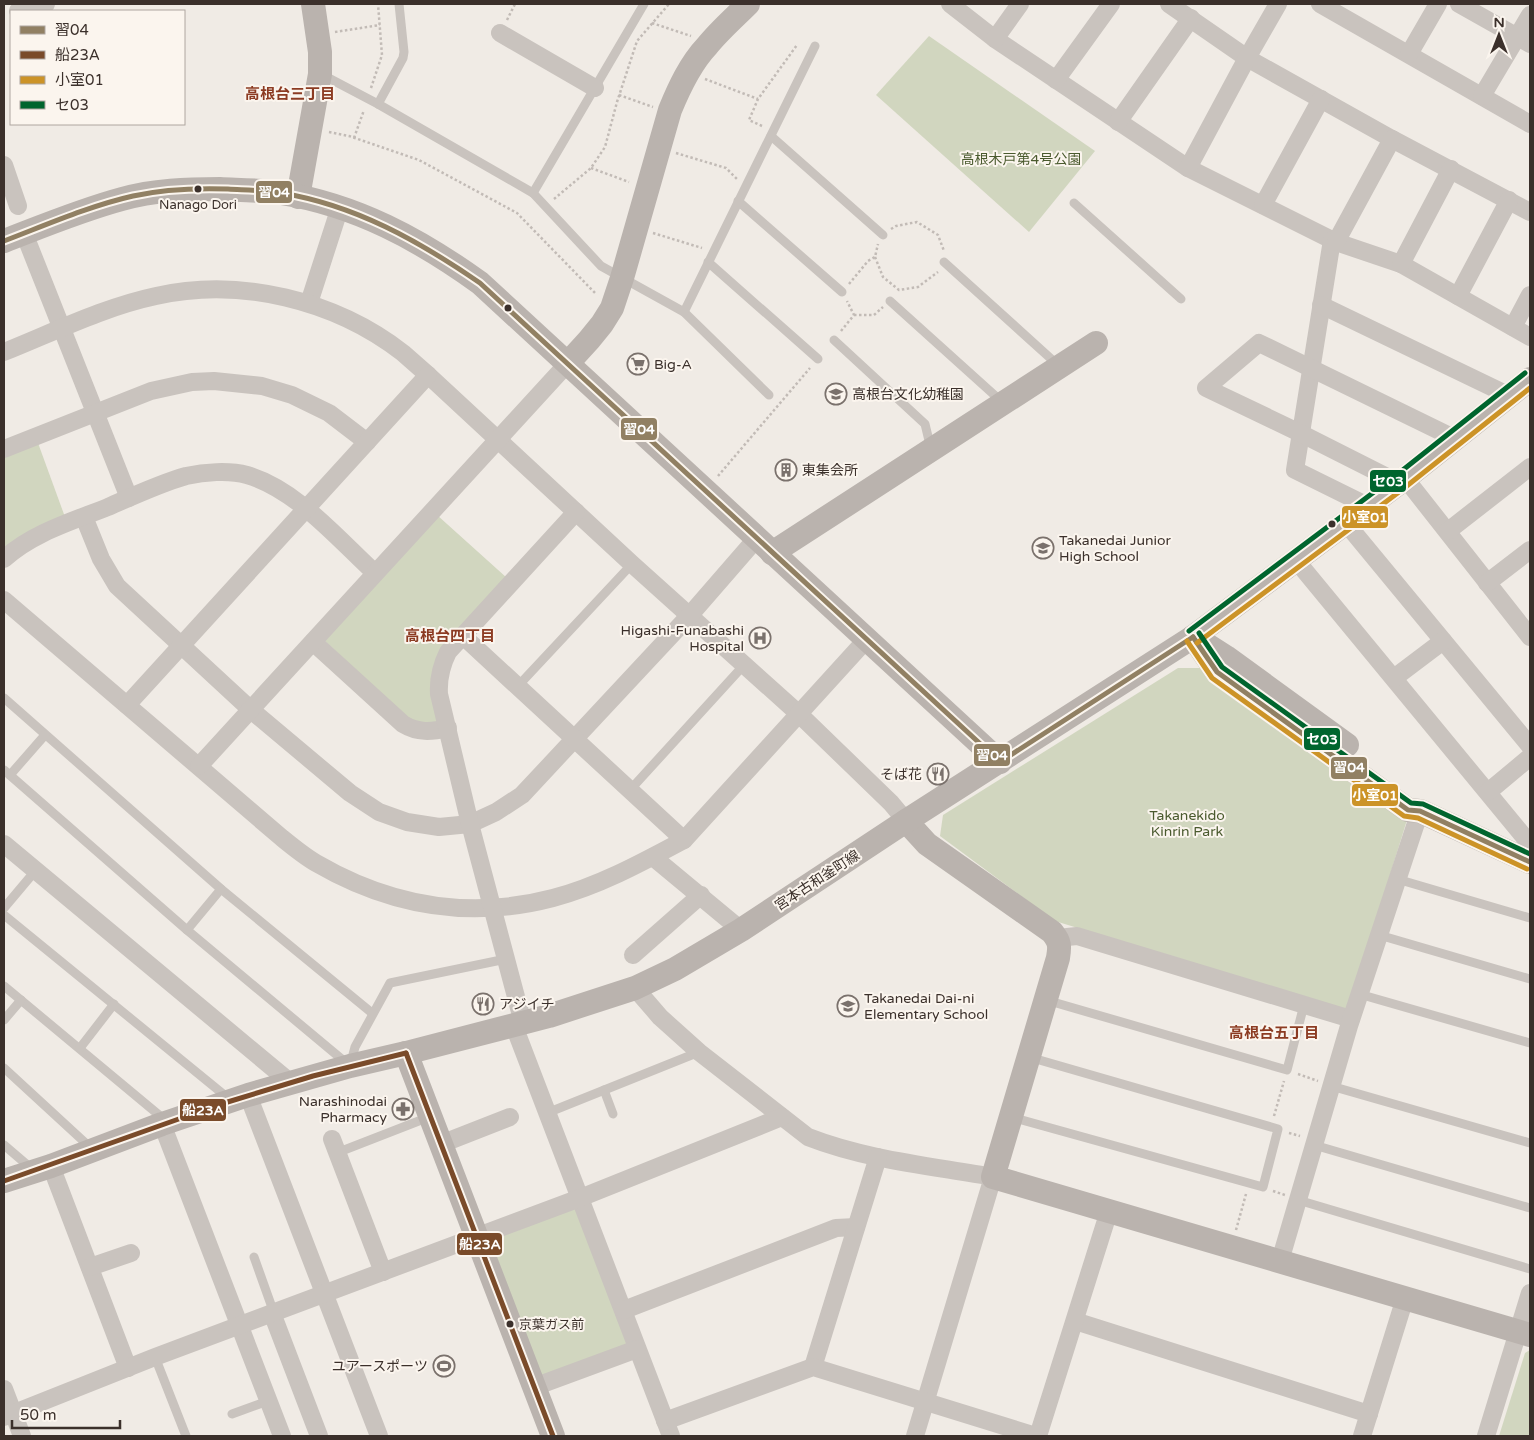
<svg xmlns="http://www.w3.org/2000/svg" width="1534" height="1440" font-family="'Varela Round','Noto Sans JP',sans-serif">
  <style>
    .green { fill: #d1d6bf }
    .lines { fill: none; stroke-linecap: round; stroke-linejoin: round }
    .path { stroke: #c2bbb6; stroke-width: 2.5; stroke-dasharray: 2.5 2.5; stroke-linecap: butt }
    .lane { stroke: #c9c3be; stroke-width: 9 }
    .street { stroke: #c9c3be; stroke-width: 18 }
    .secondary { stroke: #bab3ae; stroke-width: 24 }
    .bus-1-casing { stroke: #fbf5ee; stroke-width: 9 }
    .bus-2-casing { stroke: #fbf5ee; stroke-width: 9 }
    .bus-3-casing { stroke: #fbf5ee; stroke-width: 9 }
    .bus-4-casing { stroke: #fbf5ee; stroke-width: 9 }
    .bus-1 { stroke: #918063; stroke-width: 5 }
    .bus-2 { stroke: #7a4b2a; stroke-width: 5 }
    .bus-3 { stroke: #cc9327; stroke-width: 5 }
    .bus-4 { stroke: #00652e; stroke-width: 5 }
    .bus-dot { fill: #3b302b; stroke: #fbf5ee; stroke-width: 2 }
    .labels { text-anchor: middle; stroke-width: 4; stroke-linejoin: round; paint-order: stroke }
    .bus-label { font-size: 13px; fill: #3b302b; stroke: #fbf5ee }
    .park-label { font-size: 14px; fill: #4a5a2e; stroke: #fbf5ee }
    .poi-label { font-size: 14px; fill: #3b302b; stroke: #fbf5ee; text-anchor: start }
    .street-label { font-size: 14px; fill: #3b302b; stroke: #fbf5ee }
    .neighbourhood-label { font-size: 15px; font-weight: bold; fill: #8c3b22; stroke: #fbf5ee }
    .line-badge { stroke: #fbf5ee; stroke-width: 2 }
    .badge-label { font-size: 14px; text-anchor: middle; font-weight: bold; fill: #fff }
  </style>
  <rect width="100%" height="100%" fill="#f0ebe5"/>
  <g class="green">
    <polygon points="929,36 1095,151 1029,232 876,95"/>
    <polygon points="38,443 65,517 4,550 4,456"/>
    <polygon points="437,515 507,578 450,640 438,721 435,727 415,726 323,639"/>
    <polygon points="1178,668 1200,668 1407,820 1348,1011 1055,921 940,836 943,815"/>
    <polygon points="571,1207 577,1210 627,1340 626,1347 547,1377 541,1375 491,1242 493,1238"/>
    <polygon points="1530,1350 1530,1436 1499,1436 1525,1353"/>
  </g>
  <g class="lines">
    <g class="path">
      <polyline points="507,20 515,4"/>
      <polyline points="652,23 691,36"/>
      <polyline points="335,32 380,25"/>
      <polyline points="705,79 758,99"/>
      <polyline points="371,88 382,55 378,4"/>
      <polyline points="619,95 653,107"/>
      <polyline points="762,126 749,120 758,99 797,45"/>
      <polyline points="329,132 349,136 419,160 517,213 596,294"/>
      <polyline points="354,138 364,110"/>
      <polyline points="676,153 726,168 737,179"/>
      <polyline points="591,168 629,182"/>
      <polyline points="554,199 591,168 605,147 617,102 637,41 669,4"/>
      <polyline points="891,229 896,226 917,222 938,235 944,251"/>
      <polyline points="653,233 702,248"/>
      <polyline points="875,257 883,277 899,290 918,287 938,272"/>
      <polyline points="849,284 868,261 875,257 878,244"/>
      <polyline points="854,315 874,315 883,307"/>
      <polyline points="841,331 854,315 847,301"/>
      <polyline points="718,476 810,368"/>
      <polyline points="1298,1074 1318,1081"/>
      <polyline points="1274,1116 1284,1081"/>
      <polyline points="1289,1133 1300,1136"/>
      <polyline points="1273,1191 1285,1195"/>
      <polyline points="1236,1230 1246,1194"/>
    </g>
    <g class="lane">
      <polyline points="321,74 378,104 533,193 601,266 684,312 769,395"/>
      <polyline points="378,104 403,58 404,52 399,4"/>
      <polyline points="771,136 883,235"/>
      <polyline points="533,193 644,4"/>
      <polyline points="738,201 842,292"/>
      <polyline points="1074,203 1181,299"/>
      <polyline points="708,262 818,359"/>
      <polyline points="944,262 1059,366"/>
      <polyline points="890,301 1001,401"/>
      <polyline points="684,312 815,46"/>
      <polyline points="834,340 925,424 931,449"/>
      <polyline points="517,687 632,564"/>
      <polyline points="4,698 221,889 372,1013"/>
      <polyline points="4,770 187,930 350,1066 355,1047 390,983 506,959"/>
      <polyline points="10,775 45,735"/>
      <polyline points="630,790 744,665"/>
      <polyline points="1397,879 1530,918"/>
      <polyline points="4,908 36,870"/>
      <polyline points="4,915 228,1098"/>
      <polyline points="187,930 221,889"/>
      <polyline points="1379,935 1530,979"/>
      <polyline points="4,986 165,1120"/>
      <polyline points="1359,994 1530,1043"/>
      <polyline points="1046,1000 1287,1070 1304,1005"/>
      <polyline points="4,1020 21,1000"/>
      <polyline points="80,1048 114,1004"/>
      <polyline points="4,1068 92,1149"/>
      <polyline points="1331,1086 1530,1143"/>
      <polyline points="604,1090 613,1114"/>
      <polyline points="547,1113 699,1052"/>
      <polyline points="1011,1117 1263,1187 1278,1129 1029,1057"/>
      <polyline points="4,1145 32,1169"/>
      <polyline points="1314,1145 1530,1208"/>
      <polyline points="339,1152 429,1117"/>
      <polyline points="1298,1200 1530,1269"/>
      <polyline points="254,1257 274,1313"/>
      <polyline points="155,1357 186,1436"/>
      <polyline points="232,1414 268,1401"/>
    </g>
    <g class="street">
      <polyline points="950,4 995,39 1188,168 1336,242 1401,264 1530,337"/>
      <polyline points="1169,4 1247,58 1392,139 1530,212"/>
      <polyline points="1320,4 1530,124"/>
      <polyline points="1459,4 1530,44"/>
      <polyline points="18,11 46,4"/>
      <polyline points="500,33 595,88"/>
      <polyline points="995,39 1020,4"/>
      <polyline points="1409,54 1438,4"/>
      <polyline points="1056,80 1111,4"/>
      <polyline points="1482,96 1530,15"/>
      <polyline points="1118,122 1191,18"/>
      <polyline points="4,165 18,206"/>
      <polyline points="1188,168 1247,58 1278,4"/>
      <polyline points="1263,205 1321,99"/>
      <polyline points="24,233 129,498"/>
      <polyline points="1332,240 1295,470 1368,506"/>
      <polyline points="1336,242 1392,139"/>
      <polyline points="1401,264 1451,169"/>
      <polyline points="1458,296 1509,200"/>
      <polyline points="309,303 340,207"/>
      <polyline points="1321,305 1510,396"/>
      <polyline points="1513,327 1530,295"/>
      <path d="M 4,352 C 54,332 104,307 156,296 C 240,277 335,300 403,353 C 411,360 420,368 428,375 L 632,564 L 799,714 L 891,803 L 906,821"/>
      <polyline points="4,449 151,391 192,382 214,381 262,386 292,395 329,413 367,442"/>
      <polyline points="1405,478 1530,637"/>
      <polyline points="1399,483 1300,433 1206,388 1259,343 1456,439"/>
      <polyline points="84,517 101,559 117,586 251,710 350,793 379,812 407,822 439,827 470,824 496,812 522,795 690,615 756,539"/>
      <polyline points="1345,522 1530,746"/>
      <polyline points="1448,531 1530,467"/>
      <path d="M 4,559 C 32,533 73,521 108,507 C 133,496 161,483 186,476 C 204,472 229,470 247,475 C 296,489 338,539 375,573"/>
      <polyline points="1295,559 1530,844"/>
      <polyline points="1487,583 1530,550"/>
      <path d="M 4,600 L 282,838 C 293,847 304,856 316,863 C 390,906 469,920 553,898 C 599,886 643,862 684,840 L 866,640"/>
      <polyline points="463,636 684,840"/>
      <path d="M 313,642 L 403,724 C 418,733 431,732 448,728"/>
      <polyline points="1394,678 1443,641"/>
      <polyline points="127,705 428,375"/>
      <polyline points="199,766 568,363"/>
      <polyline points="1488,792 1530,757"/>
      <polyline points="4,844 291,1083"/>
      <polyline points="653,857 741,930"/>
      <polyline points="1059,941 1067,937 1077,936 1351,1019"/>
      <polyline points="633,955 701,895"/>
      <path d="M 635,988 L 660,1017 L 699,1052 L 808,1137 C 867,1160 932,1166 993,1177 L 915,1436"/>
      <path d="M 523,1023 L 470,824 L 439,694 C 438,678 441,666 448,652 L 576,512"/>
      <polyline points="514,1026 671,1436"/>
      <polyline points="248,1095 379,1436"/>
      <polyline points="162,1124 282,1436"/>
      <polyline points="332,1139 383,1272"/>
      <polyline points="441,1144 510,1117"/>
      <polyline points="51,1166 128,1368"/>
      <polyline points="1280,1261 1349,1026 1420,811"/>
      <polyline points="90,1267 131,1253"/>
      <polyline points="624,1310 836,1228 856,1227"/>
      <polyline points="272,1313 319,1436"/>
      <polyline points="1075,1321 1369,1414"/>
      <polyline points="813,1367 878,1157"/>
      <polyline points="534,1387 637,1349"/>
      <polyline points="4,1389 22,1436"/>
      <polyline points="4,1417 155,1357 580,1198 782,1117"/>
      <polyline points="665,1421 813,1367 1036,1436"/>
      <polyline points="1038,1436 1109,1211"/>
      <polyline points="1362,1436 1405,1298"/>
      <polyline points="1486,1436 1530,1293"/>
    </g>
    <g class="secondary">
      <polyline points="298,197 320,74 320,52 313,4"/>
      <path d="M 4,241 C 43,226 81,210 122,199 C 154,190 187,189 220,189 C 240,190 261,190 281,193 C 356,205 419,239 480,283 L 1000,762"/>
      <path d="M 568,363 L 589,340 L 602,324 L 612,308 L 622,278 L 670,110 C 679,88 690,64 707,46 C 719,31 734,18 748,4"/>
      <polyline points="772,553 1096,343"/>
      <polyline points="1193,637 1217,672 1408,810 1420,811 1530,862"/>
      <polyline points="1201,641 1226,657 1347,745"/>
      <path d="M 906,821 L 927,844 L 1052,932 C 1060,942 1060,946 1058,958 L 993,1177 L 1530,1335"/>
      <polyline points="406,1053 553,1436"/>
      <polyline points="4,1181 51,1166 162,1124 248,1095 350,1066 406,1053 549,1016 635,988 675,969 741,930 906,821 1193,637 1399,483 1530,379"/>
    </g>
    <g class="bus-1-casing">
      <g id="bus-1">
        <path d="M 4,241 C 46,225 89,206 133,196 C 164,189 197,188 228,189 C 245,190 263,190 281,193 C 355,205 419,241 480,283 L 1000,762 L 1193,637"/>
        <polyline points="1193,637 1217,672 1408,810 1420,811 1530,862"/>
      </g>
    </g>
    <g class="bus-2-casing">
      <g id="bus-2">
        <polyline points="406,1053 553,1436"/>
        <polyline points="4,1181 221,1104 313,1076 406,1053"/>
      </g>
    </g>
    <g class="bus-3-casing">
      <g id="bus-3">
        <polyline points="1187,641 1212,678 1404,816 1418,818 1527,869"/>
        <polyline points="1197,643 1403,489 1530,388"/>
      </g>
    </g>
    <g class="bus-4-casing">
      <g id="bus-4">
        <polyline points="1189,631 1394,477 1525,373"/>
        <polyline points="1199,633 1222,667 1411,803 1423,804 1530,854"/>
      </g>
    </g>
    <use href="#bus-1" class="bus-1"/>
    <use href="#bus-2" class="bus-2"/>
    <use href="#bus-3" class="bus-3"/>
    <use href="#bus-4" class="bus-4"/>
  </g>
  <defs>
    <g id="supermarket-ring" transform="scale(1.125)"><circle r="9.5" fill="#fbf5ee" stroke="#7a716c" stroke-width="1.5"/><path d="M-6-5.5h2.5l.6 2H6L4.5 2H-2.5L-4.4-4H-6ZM-1.5 3.2a1.3 1.3 0 1 0 .1 0ZM3 3.2a1.3 1.3 0 1 0 .1 0Z" fill="#7a716c"/></g>
    <g id="school-ring" transform="scale(1.125)"><circle r="9.5" fill="#fbf5ee" stroke="#7a716c" stroke-width="1.5"/><path d="M0-5L7-2L0 1L-7-2ZM-4 1L0 2.5L4 1V4Q0 6-4 4Z" fill="#7a716c"/></g>
    <g id="building-ring" transform="scale(1.125)"><circle r="9.5" fill="#fbf5ee" stroke="#7a716c" stroke-width="1.5"/><path d="M-4-6H4V6H1V3H-1V6H-4ZM-2.5-4.3h1.7v1.8h-1.7ZM.8-4.3h1.7v1.8H.8ZM-2.5-1h1.7V.8h-1.7ZM.8-1h1.7V.8H.8Z" fill="#7a716c"/></g>
    <g id="hospital-ring" transform="scale(1.125)"><circle r="9.5" fill="#fbf5ee" stroke="#7a716c" stroke-width="1.5"/><path d="M-5-5h3v3.5h4V-5h3V5h-3V1.5h-4V5h-3Z" fill="#7a716c"/></g>
    <g id="restaurant-ring" transform="scale(1.125)"><circle r="9.5" fill="#fbf5ee" stroke="#7a716c" stroke-width="1.5"/><path d="M-5-6h1v4h1v-4h1v4h1v-4h1v5L-1.5 .5V6h-2V.5L-5-1ZM5-6V6H3V1.5H1.5Q1.5-4 5-6Z" fill="#7a716c"/></g>
    <g id="pharmacy-ring" transform="scale(1.125)"><circle r="9.5" fill="#fbf5ee" stroke="#7a716c" stroke-width="1.5"/><path d="M-2-6h4v4h4v4h-4v4h-4v-4h-4v-4h4Z" fill="#7a716c"/></g>
    <g id="stadium-ring" transform="scale(1.125)"><circle r="9.5" fill="#fbf5ee" stroke="#7a716c" stroke-width="1.5"/><path d="M0-5a6.5 5 0 1 0 0 10a6.5 5 0 1 0 0-10ZM-3.5-1.8h7v3.6h-7Z" fill="#7a716c"/></g>
  </defs>
  <g fill-rule="evenodd">
    <use href="#supermarket-ring" x="638" y="364"/>
    <use href="#school-ring" x="836" y="394"/>
    <use href="#building-ring" x="786" y="470"/>
    <use href="#school-ring" x="1043" y="548"/>
    <use href="#hospital-ring" x="760" y="638"/>
    <use href="#restaurant-ring" x="938" y="774"/>
    <use href="#restaurant-ring" x="483" y="1004"/>
    <use href="#school-ring" x="848" y="1006"/>
    <use href="#pharmacy-ring" x="403" y="1109"/>
    <use href="#stadium-ring" x="444" y="1366"/>
  </g>
  <g class="bus-dot">
    <circle cx="198" cy="189" r="4.5"/>
    <circle cx="508" cy="308" r="4.5"/>
    <circle cx="1332" cy="524" r="4.5"/>
    <circle cx="510" cy="1324" r="4.5"/>
  </g>
  <g class="labels">
    <g class="bus-label">
      <text x="198" y="209">Nanago Dori</text>
      <text x="519" y="1329" text-anchor="start">京葉ガス前</text>
    </g>
    <g class="park-label">
      <text x="1021" y="164">高根木戸第4号公園</text>
      <text x="1187" y="820">Takanekido<tspan x="1187" dy="16">Kinrin Park</tspan></text>
    </g>
    <g class="poi-label">
      <text x="654" y="369">Big-A</text>
      <text x="852" y="399">高根台文化幼稚園</text>
      <text x="802" y="475">東集会所</text>
      <text x="1059" y="545">Takanedai Junior<tspan x="1059" dy="16">High School</tspan></text>
      <text x="744" y="635" text-anchor="end">Higashi-Funabashi<tspan x="744" dy="16">Hospital</tspan></text>
      <text x="922" y="779" text-anchor="end">そば花</text>
      <text x="864" y="1003">Takanedai Dai-ni<tspan x="864" dy="16">Elementary School</tspan></text>
      <text x="499" y="1009">アジイチ</text>
      <text x="387" y="1106" text-anchor="end">Narashinodai<tspan x="387" dy="16">Pharmacy</tspan></text>
      <text x="428" y="1371" text-anchor="end">ユアースポーツ</text>
    </g>
    <g class="street-label">
      <text transform="translate(817 880) rotate(-33)" y="5">宮本古和釜町線</text>
    </g>
    <g class="neighbourhood-label">
      <text x="290" y="99">高根台三丁目</text>
      <text x="450" y="641">高根台四丁目</text>
      <text x="1274" y="1038">高根台五丁目</text>
    </g>
  </g>
  <g class="line-badge">
    <rect x="255" y="180" width="38" height="24" rx="5" fill="#918063"/>
    <rect x="620" y="417" width="38" height="24" rx="5" fill="#918063"/>
    <rect x="1369" y="469" width="38" height="24" rx="5" fill="#00652e"/>
    <rect x="1341" y="505" width="48" height="24" rx="5" fill="#cc9327"/>
    <rect x="1303" y="727" width="38" height="24" rx="5" fill="#00652e"/>
    <rect x="973" y="743" width="38" height="24" rx="5" fill="#918063"/>
    <rect x="1330" y="756" width="38" height="24" rx="5" fill="#918063"/>
    <rect x="1351" y="783" width="48" height="24" rx="5" fill="#cc9327"/>
    <rect x="179" y="1098" width="48" height="24" rx="5" fill="#7a4b2a"/>
    <rect x="456" y="1232" width="47" height="24" rx="5" fill="#7a4b2a"/>
  </g>
  <g class="badge-label">
    <text x="274" y="197">習04</text>
    <text x="639" y="434">習04</text>
    <text x="1388" y="486">セ03</text>
    <text x="1365" y="522">小室01</text>
    <text x="1322" y="744">セ03</text>
    <text x="992" y="760">習04</text>
    <text x="1349" y="772">習04</text>
    <text x="1375" y="800">小室01</text>
    <text x="203" y="1115">船23A</text>
    <text x="480" y="1249">船23A</text>
  </g>
  <rect width="1534" height="1440" fill="none" stroke="#3b302b" stroke-width="10"/>
  <rect x="10" y="10" width="175" height="115" fill="#fbf5ee" stroke="#aea6a0"/>
  <rect x="20" y="26" width="25" height="8" fill="#918063" stroke="#aea6a0"/>
  <text x="55" y="35" font-size="15" fill="#3b302b">習04</text>
  <rect x="20" y="51" width="25" height="8" fill="#7a4b2a" stroke="#aea6a0"/>
  <text x="55" y="60" font-size="15" fill="#3b302b">船23A</text>
  <rect x="20" y="76" width="25" height="8" fill="#cc9327" stroke="#aea6a0"/>
  <text x="55" y="85" font-size="15" fill="#3b302b">小室01</text>
  <rect x="20" y="101" width="25" height="8" fill="#00652e" stroke="#aea6a0"/>
  <text x="55" y="110" font-size="15" fill="#3b302b">セ03</text>
  <g transform="translate(1499 35)" stroke="#fbf5ee" stroke-width="4" paint-order="stroke">
  <path d="M0-4L9 19L0 12L-9 19Z" fill="#3b302b"/>
  <text y="-8" font-size="14" font-weight="bold" text-anchor="middle" fill="#3b302b">N</text>
  </g>
  <path d="M12 1420v8h108v-8" fill="none" stroke="#3b302b" stroke-width="2.5"/>
  <text x="20" y="1420" font-size="15" fill="#3b302b" stroke="#fbf5ee" stroke-width="4" paint-order="stroke">50 m</text>
</svg>
